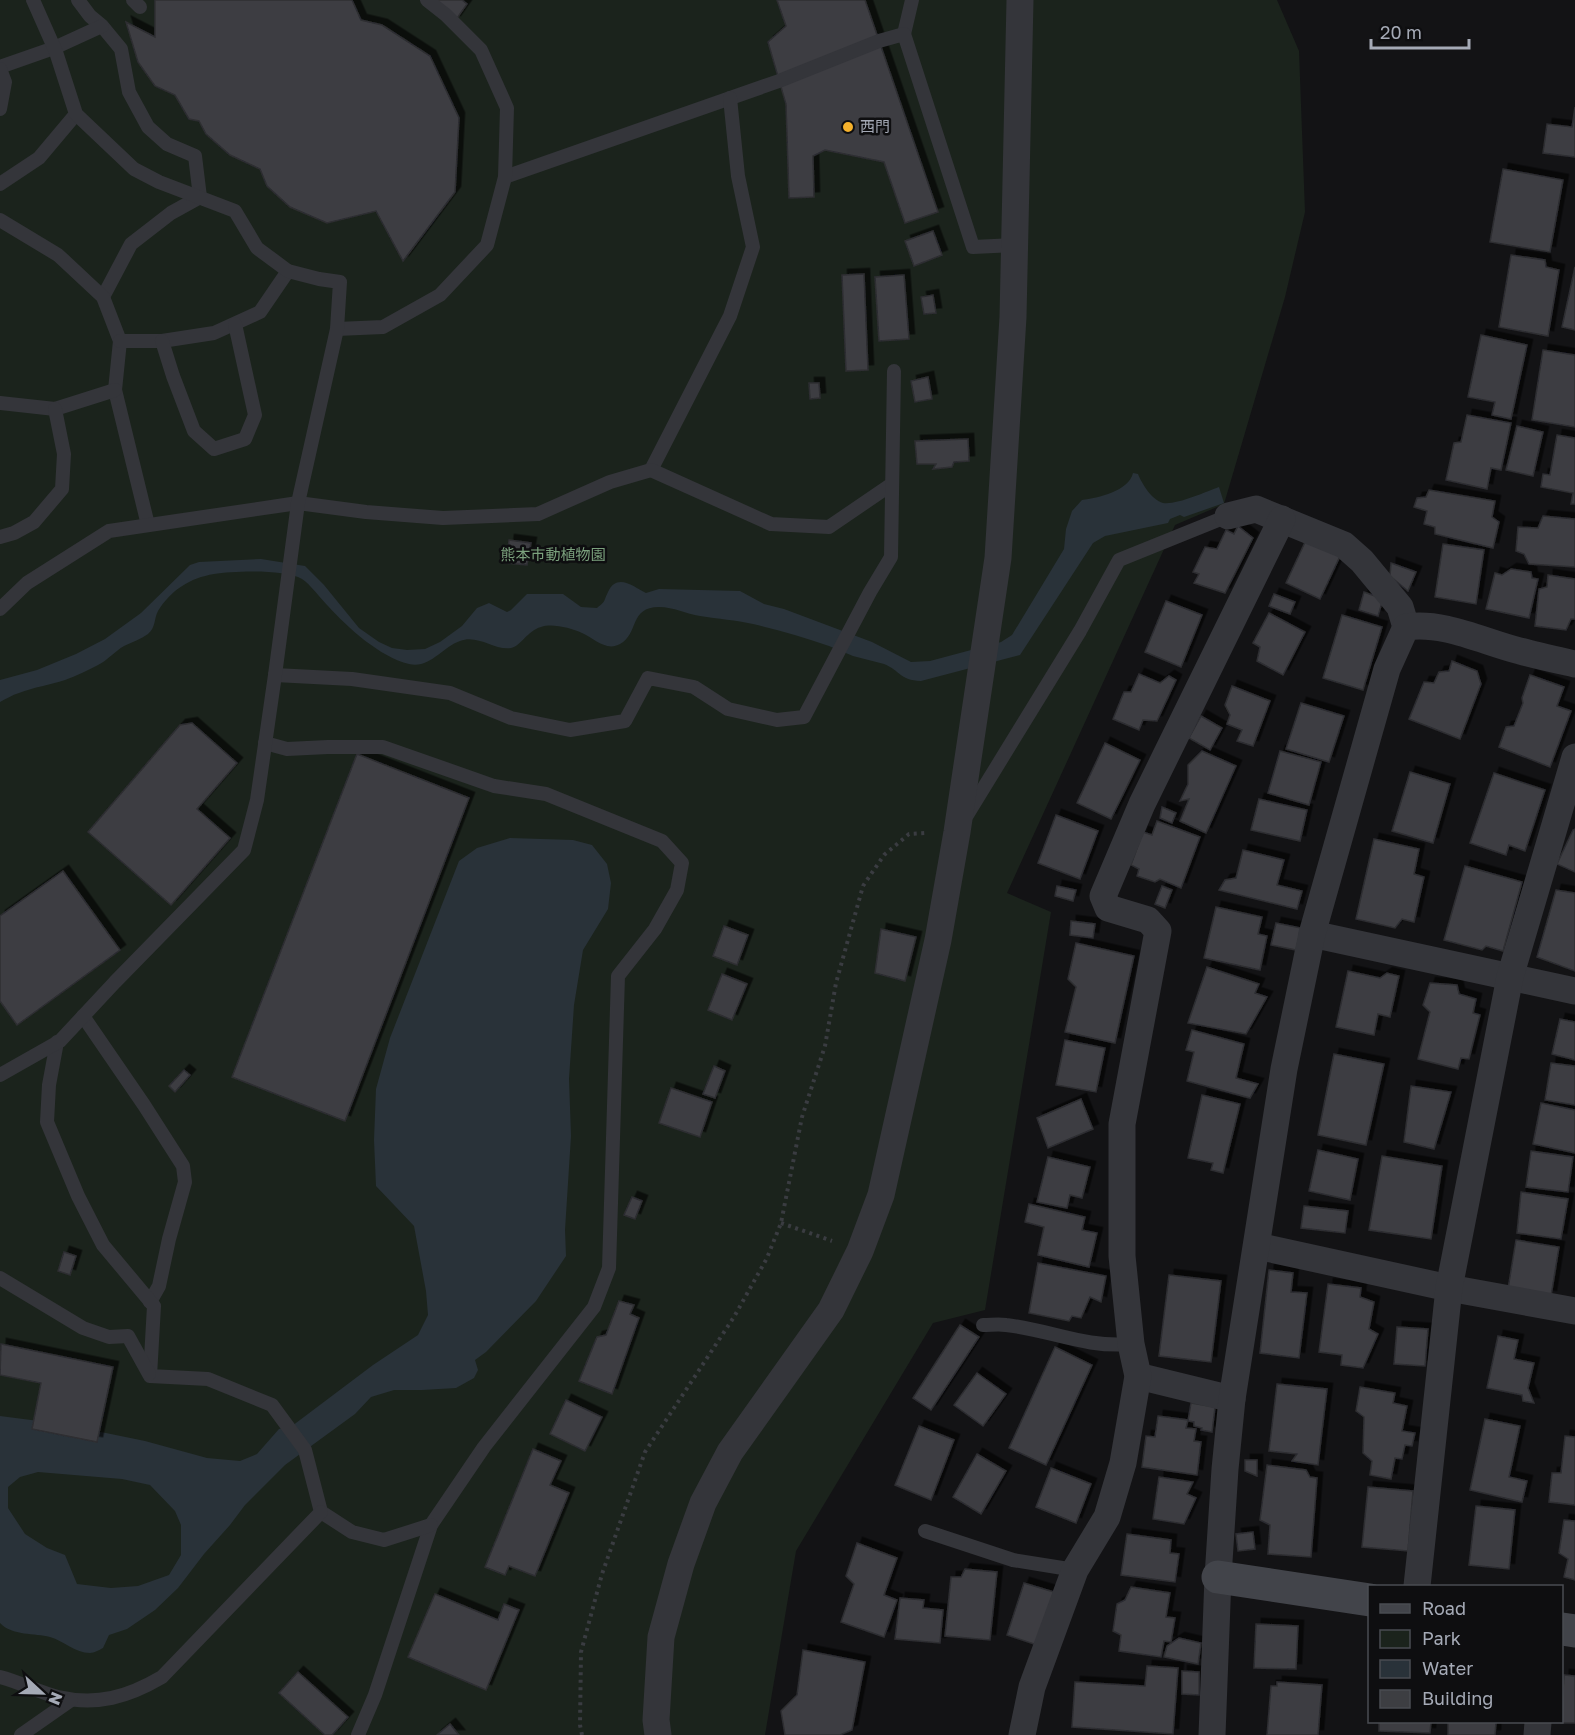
<svg xmlns="http://www.w3.org/2000/svg" width="1575" height="1735" font-family="'Golos Text','Noto Sans JP',sans-serif">
  <style>
    .green { fill: #1b231c }
    .water { fill: #293239; fill-rule: evenodd }
    .building { fill: #3d3e42; stroke: #2d2d31; stroke-width: 1.5; filter: url(#shadow) }
    .lines { fill: none; stroke-linecap: round; stroke-linejoin: round }
    .path { stroke: #3a3c41; stroke-width: 4; stroke-dasharray: 3 4.5; stroke-linecap: butt }
    .lane { stroke: #34353a; stroke-width: 14 }
    .street { stroke: #34353a; stroke-width: 27 }
    .secondary { stroke: #42444a; stroke-width: 33 }
    .poi-dot { fill: #f5b12c; stroke: #0e0e10; stroke-width: 2 }
    .labels { text-anchor: middle; stroke-width: 5; stroke-linejoin: round; paint-order: stroke }
    .poi-label { font-size: 15px; fill: #a5aab6; stroke: #0e0e10; text-anchor: start }
    .park-label { font-size: 15px; fill: #7ba17d; stroke: #0e0e10 }
  </style>
  <defs>
    <filter id="shadow"><feDropShadow dx="5.5" dy="-5.5" stdDeviation="0" flood-color="#0009"/></filter>
  </defs>
  <rect width="100%" height="100%" fill="#131315"/>
  <polygon class="green" points="0,0 1277,0 1299,51 1305,212 1285,297 1224,504 1175,525 1007,893 1051,912 985,1310 933,1323 796,1551 765,1735 0,1735"/>
  <g class="water">
    <path d="M 1133,473 L 1138,474 C 1142,484 1152,500 1163,503 C 1177,505 1205,492 1219,487 L 1224,503 L 1184,517 L 1180,515 L 1170,519 L 1168,523 L 1105,536 L 1093,543 L 1020,655 L 921,681 C 899,680 901,671 884,664 C 874,661 863,659 853,656 C 845,653 837,649 829,646 C 804,637 778,630 753,624 C 736,620 718,619 700,616 C 686,614 674,607 659,607 C 629,607 639,634 620,644 C 606,652 594,638 582,633 C 571,628 552,623 541,627 C 527,631 521,646 511,648 C 495,651 478,634 460,641 C 442,647 430,669 409,664 C 380,657 348,628 328,606 C 321,599 310,584 302,579 C 285,569 234,571 214,574 C 190,578 171,590 158,611 C 154,618 156,627 148,634 C 141,639 132,642 124,646 C 115,651 108,660 98,665 C 88,670 76,676 65,680 C 50,685 34,687 19,693 C 12,695 6,699 0,702 L 0,680 L 37,670 L 76,654 L 105,639 L 141,613 L 190,565 L 199,562 L 261,559 L 305,566 L 324,585 L 359,628 L 379,642 L 392,648 L 407,650 L 425,649 L 440,642 L 462,626 L 477,608 L 489,603 L 507,612 L 511,610 L 527,594 L 563,594 L 581,607 L 597,608 C 607,600 603,602 608,592 C 617,572 634,587 646,593 L 659,589 L 740,591 L 764,604 L 784,609 L 872,642 L 911,662 L 930,661 L 1001,642 L 1012,635 L 1064,549 L 1066,529 L 1072,511 L 1082,500 C 1098,498 1129,491 1133,473 Z"/>
    <path d="M 510,838 L 573,840 L 592,845 L 607,864 L 611,883 L 608,909 L 583,950 L 574,1005 L 569,1079 L 571,1136 L 565,1230 L 566,1256 L 536,1301 L 486,1352 L 475,1360 L 478,1370 L 474,1378 L 456,1388 L 422,1390 L 394,1390 L 371,1397 L 355,1414 L 285,1465 L 245,1505 L 230,1525 L 204,1554 L 178,1588 L 155,1610 L 127,1629 L 109,1635 L 103,1648 C 99,1650 94,1653 90,1653 C 75,1653 64,1641 50,1637 C 35,1633 12,1636 0,1623 L 0,1416 L 62,1424 L 145,1441 L 207,1458 L 240,1461 L 257,1454 L 279,1429 L 292,1426 L 373,1365 L 418,1335 L 428,1315 L 426,1291 L 414,1226 L 376,1186 L 374,1140 L 376,1089 L 390,1038 L 459,861 L 477,848 ZM 38,1472 L 122,1479 L 150,1485 L 175,1511 L 181,1525 L 181,1555 L 169,1575 L 138,1586 L 111,1588 L 77,1584 L 65,1555 L 47,1548 L 25,1534 L 8,1508 L 8,1487 L 20,1477 Z"/>
  </g>
  <g class="building">
    <polygon points="155,0 352,0 361,20 382,25 430,56 459,118 455,192 403,261 376,211 327,223 290,207 267,186 260,169 230,155 206,134 199,121 189,119 175,95 155,86 138,62 126,22 155,37"/>
    <polygon points="426,0 462,0 467,4 455,21"/>
    <polygon points="777,0 865,0 938,212 905,223 884,162 825,150 813,156 814,197 789,198 786,104 768,42 786,26"/>
    <polygon points="1575,107 1575,157 1543,153 1547,124 1572,127"/>
    <polygon points="1503,169 1563,180 1550,252 1490,242"/>
    <polygon points="933,231 942,255 914,266 905,241"/>
    <polygon points="1511,255 1545,260 1546,267 1559,270 1548,336 1499,327"/>
    <polygon points="1575,267 1575,330 1562,327"/>
    <polygon points="864,274 868,370 846,371 842,275"/>
    <polygon points="904,275 909,339 879,341 875,277"/>
    <polygon points="933,295 936,313 924,314 921,297"/>
    <polygon points="1481,335 1527,345 1511,419 1492,415 1495,402 1468,397"/>
    <polygon points="1543,350 1575,355 1575,427 1532,420"/>
    <polygon points="928,377 932,399 915,402 911,381"/>
    <polygon points="809,383 819,383 820,398 810,399"/>
    <polygon points="1467,415 1511,423 1501,470 1491,468 1487,489 1446,480 1454,443 1461,442"/>
    <polygon points="1517,426 1543,432 1533,476 1506,470"/>
    <polygon points="1557,435 1575,438 1575,504 1571,504 1573,493 1541,487 1543,474 1550,475"/>
    <polygon points="968,439 969,461 954,462 952,467 933,469 936,464 917,464 915,441"/>
    <polygon points="1429,490 1495,501 1492,517 1499,522 1493,548 1435,534 1435,527 1424,524 1427,511 1414,507 1417,498 1426,497"/>
    <polygon points="1543,516 1575,519 1575,567 1529,564 1524,554 1516,551 1518,527 1538,528"/>
    <polygon points="1238,526 1253,538 1225,593 1194,583 1199,574 1193,572 1205,547 1217,549 1226,530 1234,534"/>
    <polygon points="1307,538 1341,554 1320,599 1286,583"/>
    <polygon points="509,540 531,543 527,565 506,563"/>
    <polygon points="1443,544 1484,550 1476,604 1435,597"/>
    <polygon points="1391,563 1416,572 1408,591 1390,576"/>
    <polygon points="1511,569 1531,572 1532,578 1538,579 1529,618 1486,609 1495,573 1502,575"/>
    <polygon points="1548,575 1575,579 1575,619 1571,619 1566,630 1535,626 1539,589 1547,587"/>
    <polygon points="1364,592 1383,599 1378,616 1359,610"/>
    <polygon points="1274,594 1295,602 1290,614 1269,606"/>
    <polygon points="1166,601 1202,615 1181,667 1145,652"/>
    <polygon points="1269,613 1305,632 1283,675 1257,661 1260,647 1253,643"/>
    <polygon points="1342,615 1382,627 1363,690 1323,678"/>
    <polygon points="1452,661 1477,671 1481,684 1460,739 1409,719 1424,682 1434,683 1439,672 1449,671"/>
    <polygon points="1139,674 1160,683 1169,676 1176,680 1157,721 1143,720 1139,730 1113,719 1124,692 1131,692"/>
    <polygon points="1530,675 1564,687 1557,706 1571,711 1550,767 1499,747 1506,727 1514,726 1523,703 1522,698"/>
    <polygon points="1232,686 1270,701 1253,746 1237,741 1242,730 1227,724 1230,715 1225,705"/>
    <polygon points="1301,703 1344,716 1329,762 1286,749"/>
    <polygon points="1201,716 1222,728 1210,750 1189,738"/>
    <polygon points="192,723 237,763 197,809 230,838 171,905 88,832 180,725"/>
    <polygon points="1105,743 1140,760 1111,819 1077,803"/>
    <polygon points="1202,751 1236,766 1206,833 1180,821 1189,799 1180,801 1188,784 1188,765"/>
    <polygon points="1280,751 1321,762 1309,805 1268,793"/>
    <polygon points="357,754 469,798 345,1121 232,1077"/>
    <polygon points="1410,772 1450,784 1433,843 1392,831"/>
    <polygon points="1494,773 1545,790 1525,851 1509,845 1506,855 1470,843"/>
    <polygon points="1259,799 1307,810 1300,841 1251,830"/>
    <polygon points="1162,807 1176,813 1172,823 1160,818"/>
    <polygon points="1056,815 1098,831 1080,879 1038,863"/>
    <polygon points="1157,821 1200,837 1181,888 1160,879 1155,882 1137,876 1139,869 1131,865 1143,832 1152,835"/>
    <polygon points="1575,829 1575,872 1557,864 1573,830"/>
    <polygon points="1374,839 1419,849 1414,874 1424,877 1414,922 1402,919 1395,928 1356,919"/>
    <polygon points="1243,850 1284,860 1277,885 1302,891 1297,909 1219,890 1225,880 1236,878"/>
    <polygon points="1465,866 1522,882 1503,951 1486,946 1482,950 1444,940"/>
    <polygon points="63,871 120,950 17,1025 0,1001 0,916"/>
    <polygon points="1057,886 1076,890 1073,901 1055,896"/>
    <polygon points="1162,886 1172,890 1165,908 1155,904"/>
    <polygon points="1556,890 1575,893 1575,971 1537,957"/>
    <polygon points="1216,907 1262,917 1258,934 1267,936 1260,970 1204,958"/>
    <polygon points="1071,921 1095,924 1093,938 1070,935"/>
    <polygon points="1276,923 1301,928 1296,950 1271,945"/>
    <polygon points="724,926 748,935 737,965 713,956"/>
    <polygon points="881,929 916,937 905,981 875,973"/>
    <polygon points="1076,943 1134,956 1115,1043 1065,1032 1076,987 1068,979"/>
    <polygon points="1207,967 1259,984 1255,993 1267,997 1246,1034 1188,1023"/>
    <polygon points="1348,971 1380,978 1387,973 1399,976 1390,1017 1378,1014 1374,1035 1336,1027"/>
    <polygon points="722,974 747,984 732,1020 708,1010"/>
    <polygon points="1430,983 1457,985 1459,994 1476,999 1473,1013 1480,1015 1469,1059 1461,1058 1458,1069 1418,1059 1430,1012 1423,1005"/>
    <polygon points="1560,1019 1575,1022 1575,1060 1552,1054"/>
    <polygon points="1192,1030 1244,1044 1236,1078 1258,1084 1250,1098 1187,1081 1194,1052 1186,1050"/>
    <polygon points="1065,1040 1105,1048 1096,1092 1056,1085"/>
    <polygon points="1334,1054 1384,1064 1366,1145 1318,1135"/>
    <polygon points="1551,1063 1575,1066 1575,1105 1545,1100"/>
    <polygon points="714,1066 725,1071 715,1098 703,1094"/>
    <polygon points="184,1070 190,1075 175,1092 169,1086"/>
    <polygon points="1411,1086 1451,1092 1434,1149 1404,1142"/>
    <polygon points="671,1088 712,1102 700,1137 659,1123"/>
    <polygon points="1202,1095 1240,1104 1223,1173 1211,1170 1213,1163 1188,1158"/>
    <polygon points="1081,1099 1093,1129 1048,1148 1037,1118"/>
    <polygon points="1541,1103 1575,1110 1575,1153 1533,1144"/>
    <polygon points="1318,1150 1358,1159 1350,1200 1309,1191"/>
    <polygon points="1531,1151 1573,1157 1568,1192 1526,1187"/>
    <polygon points="1382,1156 1442,1166 1431,1239 1369,1230"/>
    <polygon points="1048,1157 1090,1167 1082,1198 1070,1195 1067,1208 1037,1202"/>
    <polygon points="1521,1192 1568,1199 1561,1239 1517,1233"/>
    <polygon points="632,1197 642,1201 635,1219 624,1215"/>
    <polygon points="1029,1204 1085,1217 1082,1230 1097,1233 1089,1267 1038,1255 1044,1227 1025,1222"/>
    <polygon points="1304,1206 1348,1211 1345,1233 1301,1228"/>
    <polygon points="1516,1240 1559,1247 1551,1296 1508,1289"/>
    <polygon points="64,1252 76,1256 70,1275 58,1271"/>
    <polygon points="1038,1263 1106,1276 1101,1302 1090,1297 1081,1318 1072,1316 1069,1321 1029,1313"/>
    <polygon points="1269,1270 1293,1273 1291,1292 1307,1293 1299,1358 1260,1353"/>
    <polygon points="1169,1275 1221,1281 1211,1362 1159,1356"/>
    <polygon points="1328,1284 1361,1288 1360,1297 1374,1302 1369,1329 1378,1334 1363,1368 1341,1365 1342,1355 1319,1352"/>
    <polygon points="619,1301 634,1305 630,1314 639,1318 612,1394 579,1381 597,1337 606,1335"/>
    <polygon points="960,1325 979,1337 931,1410 913,1398"/>
    <polygon points="1397,1327 1428,1329 1425,1366 1394,1364"/>
    <polygon points="1498,1336 1518,1340 1514,1359 1534,1363 1528,1388 1534,1403 1523,1401 1522,1395 1487,1388"/>
    <polygon points="1,1344 113,1367 97,1442 32,1429 41,1383 0,1375"/>
    <polygon points="1055,1347 1092,1365 1046,1465 1009,1448"/>
    <polygon points="977,1373 1006,1394 983,1426 954,1405"/>
    <polygon points="1277,1384 1327,1389 1318,1465 1292,1461 1297,1454 1269,1451"/>
    <polygon points="1360,1387 1395,1393 1393,1403 1407,1406 1402,1431 1415,1433 1412,1446 1405,1445 1402,1459 1395,1458 1391,1479 1370,1475 1372,1461 1363,1453 1364,1417 1356,1411"/>
    <polygon points="566,1400 602,1417 585,1451 550,1434"/>
    <polygon points="1191,1403 1215,1407 1212,1432 1201,1430 1202,1428 1194,1426 1194,1422 1188,1421"/>
    <polygon points="1158,1416 1188,1420 1186,1428 1196,1429 1194,1441 1201,1442 1197,1475 1142,1467 1146,1436 1155,1437"/>
    <polygon points="1485,1419 1520,1426 1509,1477 1527,1481 1522,1502 1470,1490"/>
    <polygon points="919,1426 954,1440 931,1500 895,1485"/>
    <polygon points="1565,1436 1575,1437 1575,1505 1549,1502 1552,1473 1561,1473"/>
    <polygon points="533,1449 561,1461 550,1485 569,1493 535,1576 509,1566 505,1575 485,1567"/>
    <polygon points="977,1454 1006,1471 981,1514 953,1497"/>
    <polygon points="1245,1460 1257,1460 1257,1476 1245,1471"/>
    <polygon points="1267,1465 1306,1470 1310,1477 1317,1478 1311,1557 1268,1554 1270,1525 1260,1520"/>
    <polygon points="1051,1468 1091,1484 1076,1523 1036,1507"/>
    <polygon points="1159,1477 1193,1482 1187,1494 1196,1498 1184,1524 1153,1519"/>
    <polygon points="1368,1487 1413,1491 1408,1551 1362,1547"/>
    <polygon points="1476,1506 1515,1510 1509,1569 1469,1565"/>
    <polygon points="1564,1520 1575,1521 1575,1580 1564,1577 1568,1559 1559,1553"/>
    <polygon points="1253,1532 1255,1549 1238,1551 1236,1534"/>
    <polygon points="1127,1534 1171,1540 1170,1553 1179,1554 1175,1582 1121,1575"/>
    <polygon points="857,1543 897,1558 884,1595 897,1600 884,1637 841,1622 854,1584 846,1576"/>
    <polygon points="965,1569 997,1572 990,1640 945,1636 951,1577 961,1577"/>
    <polygon points="1024,1583 1054,1592 1037,1645 1007,1635"/>
    <polygon points="1131,1587 1170,1593 1166,1617 1175,1618 1171,1642 1164,1641 1161,1657 1119,1651 1121,1635 1113,1631 1117,1604 1125,1600"/>
    <polygon points="435,1594 498,1620 504,1604 519,1610 486,1690 408,1657"/>
    <polygon points="900,1598 924,1600 923,1608 943,1610 940,1643 895,1639"/>
    <polygon points="1256,1624 1298,1626 1296,1669 1254,1668"/>
    <polygon points="1179,1638 1201,1643 1198,1664 1164,1657 1167,1646"/>
    <polygon points="803,1650 865,1662 852,1730 840,1735 785,1735 781,1711 797,1695"/>
    <polygon points="1147,1666 1178,1668 1173,1734 1072,1727 1075,1682 1145,1686"/>
    <polygon points="1182,1671 1199,1672 1199,1695 1182,1694"/>
    <polygon points="298,1672 348,1717 332,1735 325,1735 279,1693"/>
    <polygon points="1564,1675 1575,1676 1575,1723 1561,1723"/>
    <polygon points="1277,1682 1322,1685 1318,1735 1267,1735 1271,1686 1277,1686"/>
    <polygon points="1379,1722 1431,1722 1430,1733 1379,1731"/>
    <polygon points="1448,1722 1496,1722 1495,1735 1448,1735"/>
    <polygon points="450,1724 459,1735 437,1735"/>
  </g>
  <g class="lines">
    <g class="path">
      <polyline points="781,1223 832,1241"/>
      <polyline points="582,1735 580,1725 581,1652 602,1574 645,1452 734,1317 767,1258 781,1223 802,1117 825,1046 836,983 863,886 884,855 909,834 926,833"/>
    </g>
    <g class="lane">
      <polyline points="78,0 90,16 102,26 121,49 129,92 148,127 167,144 195,156 200,197 171,213 131,244 103,297"/>
      <polyline points="133,0 140,7"/>
      <polyline points="904,34 912,0"/>
      <polyline points="0,67 54,48 102,26"/>
      <polyline points="0,69 5,82 0,109"/>
      <polyline points="505,177 779,81 879,41 904,34 973,247 1015,245"/>
      <polyline points="0,184 39,158 76,114"/>
      <polyline points="0,220 58,255 103,297 120,341 115,390 148,525"/>
      <polyline points="337,329 383,327 440,295 487,245 505,177 507,108 481,50 446,15 427,0"/>
      <polyline points="120,341 162,341 214,333 260,312 288,271"/>
      <polyline points="162,341 173,376 194,431 214,449 245,439 255,415 235,324"/>
      <polyline points="0,403 55,409 115,390"/>
      <polyline points="651,470 730,316 753,247 738,176 730,98"/>
      <polyline points="0,537 14,533 34,522 62,489 64,454 55,409"/>
      <polyline points="0,609 27,583 109,531 298,503 366,512 443,518 538,514 610,482 651,470 771,524 829,527 892,484"/>
      <polyline points="275,675 352,679 450,693 511,718 570,730 625,721 648,678 694,687 728,709 777,720 804,717 870,592 891,557 894,371"/>
      <polyline points="265,743 287,749 328,747 383,747 494,786 546,794 662,841 682,863 677,890 655,929 618,976 609,1268 594,1307 484,1447 431,1525 375,1695 358,1735"/>
      <polyline points="967,815 1080,631 1119,560 1228,516"/>
      <polyline points="83,1016 144,1105 183,1166 185,1182 169,1239 159,1286 150,1302"/>
      <polyline points="57,1042 49,1085 47,1122 78,1196 103,1245 154,1306 150,1376 208,1379 272,1405 305,1450 321,1512 352,1532 384,1540 431,1525"/>
      <polyline points="0,1075 60,1041 115,982 244,850 257,800 275,675 298,503 337,329 340,282 319,279 288,271 257,248 235,211 159,182 134,169 76,114 56,52 33,0"/>
      <polyline points="0,1278 83,1328 109,1337 128,1336 149,1374"/>
      <path d="M 983,1325 C 991,1325 999,1324 1006,1325 C 1051,1330 1084,1348 1131,1344"/>
      <polyline points="925,1531 1013,1560 1075,1570"/>
      <path d="M 0,1677 C 20,1682 38,1692 58,1697 C 97,1706 128,1697 162,1677 L 321,1512"/>
      <polyline points="21,1735 71,1700"/>
    </g>
    <g class="street">
      <polyline points="1228,516 1256,509 1344,545 1362,561 1400,607 1406,627"/>
      <polyline points="1312,934 1575,991"/>
      <polyline points="1257,1246 1449,1288 1575,1311"/>
      <polyline points="1138,1376 1232,1399"/>
      <polyline points="1417,1586 1449,1288 1510,977 1575,757"/>
      <polyline points="658,1735 656,1720 661,1637 681,1564 703,1503 730,1452 831,1310 860,1251 881,1195 938,940 957,832 998,558 1013,317 1020,0"/>
      <polyline points="1022,1735 1032,1687 1075,1570 1107,1517 1123,1463 1138,1376 1131,1344 1122,1256 1122,1124 1158,931 1148,920 1108,908 1103,896 1142,804 1282,519"/>
      <path d="M 1212,1735 L 1218,1577 L 1225,1469 L 1232,1399 L 1284,1069 L 1312,934 L 1387,669 L 1406,627 C 1443,621 1484,642 1520,651 C 1538,656 1557,660 1575,664"/>
      <polyline points="1537,1735 1538,1722"/>
    </g>
    <g class="secondary">
      <polyline points="1218,1577 1370,1600"/>
      <polyline points="1562,1629 1575,1631"/>
    </g>
  </g>
  <circle class="poi-dot" cx="848" cy="127" r="6"/>
  <g class="labels">
    <g class="poi-label">
      <text x="860" y="132">西門</text>
    </g>
    <g class="park-label">
      <text x="553" y="560">熊本市動植物園</text>
    </g>
  </g>
  <rect x="1368" y="1585" width="195" height="138" fill="#0e0e10" stroke="#4a4c52" stroke-width="1.5"/>
  <rect x="1380" y="1604" width="30" height="9" fill="#42444a" stroke="#4a4c52" stroke-width="1.5"/>
  <text x="1422" y="1615" font-size="18" fill="#a5aab6">Road</text>
  <rect x="1380" y="1630" width="30" height="18" fill="#1b231c" stroke="#4a4c52" stroke-width="1.5"/>
  <text x="1422" y="1645" font-size="18" fill="#a5aab6">Park</text>
  <rect x="1380" y="1660" width="30" height="18" fill="#293239" stroke="#4a4c52" stroke-width="1.5"/>
  <text x="1422" y="1675" font-size="18" fill="#a5aab6">Water</text>
  <rect x="1380" y="1690" width="30" height="18" fill="#3d3e42" stroke="#4a4c52" stroke-width="1.5"/>
  <text x="1422" y="1705" font-size="18" fill="#a5aab6">Building</text>
  <g transform="translate(42 1693) rotate(112)" stroke="#0e0e10" stroke-width="4.5" paint-order="stroke">
  <path d="M0-4.5L10 22L0 15L-10 22Z" fill="#a5aab6"/>
  <text y="-9" font-size="16" font-weight="bold" text-anchor="middle" fill="#a5aab6">N</text>
  </g>
  <path d="M1371 39v9h98v-9" fill="none" stroke="#a5aab6" stroke-width="3"/>
  <text x="1380" y="39" font-size="18" fill="#a5aab6" stroke="#0e0e10" stroke-width="4.5" paint-order="stroke">20 m</text>
</svg>
